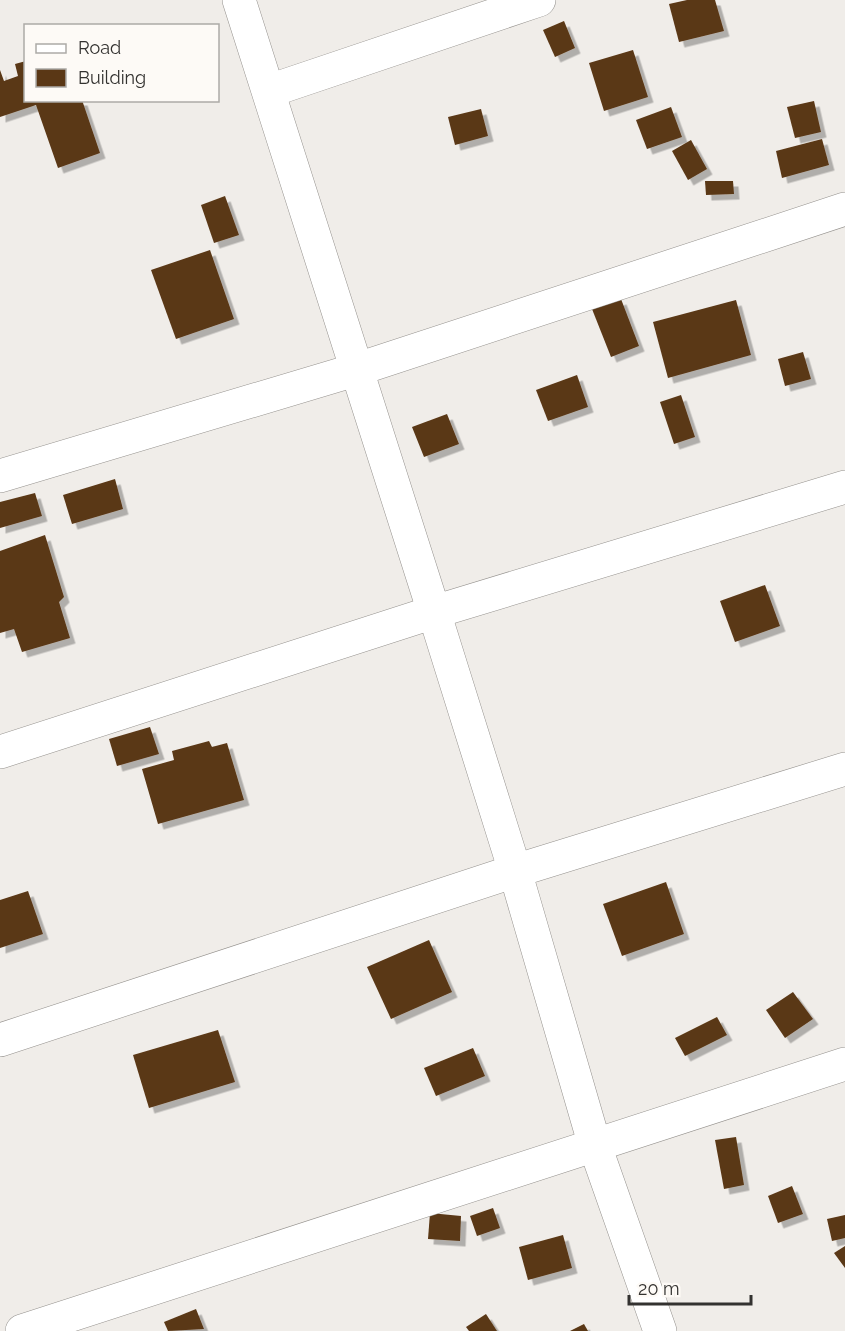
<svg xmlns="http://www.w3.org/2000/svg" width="845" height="1331" font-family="Raleway,sans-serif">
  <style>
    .building { fill: #5a3715; filter: url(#shadow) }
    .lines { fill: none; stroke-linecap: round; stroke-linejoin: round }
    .minor-casing { stroke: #95928e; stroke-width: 34 }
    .tertiary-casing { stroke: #95928e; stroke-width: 34 }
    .minor { stroke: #fff; stroke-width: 33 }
    .tertiary { stroke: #fff; stroke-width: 33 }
  </style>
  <defs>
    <filter id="shadow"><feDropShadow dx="5.5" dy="5.5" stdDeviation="0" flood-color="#0004"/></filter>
  </defs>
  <rect width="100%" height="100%" fill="#f0ede9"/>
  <g class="building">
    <polygon points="687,0 715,0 724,31 679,42 669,4"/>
    <polygon points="564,21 575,48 555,57 543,30"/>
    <polygon points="633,50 648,97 604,111 589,63"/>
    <polygon points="26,61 26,100 82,100 100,153 58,168 36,105 0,117 0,70 4,81 18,76 15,64"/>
    <polygon points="814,101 821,132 795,138 787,107"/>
    <polygon points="671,107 682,137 647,149 636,120"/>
    <polygon points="481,109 488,136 455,145 448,117"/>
    <polygon points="822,139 829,165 782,178 776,151"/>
    <polygon points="691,140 707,169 688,180 672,151"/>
    <polygon points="705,181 733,181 734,194 706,195"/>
    <polygon points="225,196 239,235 214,243 201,205"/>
    <polygon points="210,250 234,319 176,339 151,270"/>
    <polygon points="621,299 639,346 611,357 592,309"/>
    <polygon points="736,300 751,355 668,378 653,322"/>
    <polygon points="803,352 811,379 785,386 778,359"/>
    <polygon points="577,375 588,407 548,421 536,390"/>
    <polygon points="681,395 695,437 674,444 660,402"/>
    <polygon points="447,414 459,444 424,457 412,427"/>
    <polygon points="115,479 123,509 72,524 63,495"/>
    <polygon points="35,493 42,516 0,528 0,502"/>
    <polygon points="45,535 64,597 59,602 70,638 22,652 14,629 0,633 0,551"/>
    <polygon points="765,585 780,626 735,642 720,601"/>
    <polygon points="150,727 159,754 117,766 109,739"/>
    <polygon points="209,741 212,747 227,743 244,800 158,824 142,769 174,760 172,751"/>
    <polygon points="666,882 684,934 622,956 603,904"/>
    <polygon points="28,891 43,934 0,948 0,900"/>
    <polygon points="429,940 452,992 391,1019 367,967"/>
    <polygon points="793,992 813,1019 785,1038 766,1010"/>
    <polygon points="717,1017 727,1035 685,1056 675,1038"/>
    <polygon points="218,1030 235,1082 149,1108 133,1055"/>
    <polygon points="473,1048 485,1076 436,1096 424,1068"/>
    <polygon points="736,1137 744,1185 724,1189 715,1140"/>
    <polygon points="792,1186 803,1214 778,1223 768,1196"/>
    <polygon points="493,1208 500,1228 477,1236 470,1216"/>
    <polygon points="430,1213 461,1216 460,1241 428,1239"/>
    <polygon points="845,1215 845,1238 832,1241 827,1219"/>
    <polygon points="563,1235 572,1268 528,1280 519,1247"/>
    <polygon points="845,1246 845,1268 834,1253"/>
    <polygon points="196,1309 204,1329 168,1331 164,1322"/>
    <polygon points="486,1314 497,1331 469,1331 466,1327"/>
    <polygon points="584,1324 588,1331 570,1331"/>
  </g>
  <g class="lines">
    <g class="minor-casing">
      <g id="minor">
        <polyline points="239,0 434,612 845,487"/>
        <polyline points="269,91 539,0"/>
        <polyline points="0,476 355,370 845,209"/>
        <polyline points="0,1040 515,871 845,769"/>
        <polyline points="22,1331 845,1064"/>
      </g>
    </g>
    <g class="tertiary-casing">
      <polyline id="tertiary" points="0,752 434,612 515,871 595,1146 660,1331"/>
    </g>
    <use href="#minor" class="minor"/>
    <use href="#tertiary" class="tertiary"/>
  </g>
  <rect x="24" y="24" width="195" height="78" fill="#fdfaf6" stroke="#acaaa7" stroke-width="1.5"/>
  <rect x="36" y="44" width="30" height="9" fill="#ffffff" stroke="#acaaa7" stroke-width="1.5"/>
  <text x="78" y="54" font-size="18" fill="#333230">Road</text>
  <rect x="36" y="69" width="30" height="18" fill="#5a3715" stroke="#acaaa7" stroke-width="1.5"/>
  <text x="78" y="84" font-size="18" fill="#333230">Building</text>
  <path d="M629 1295v9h122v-9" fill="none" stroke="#333230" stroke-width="3"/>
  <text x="638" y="1295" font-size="18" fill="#333230" stroke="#fdfaf6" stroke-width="4.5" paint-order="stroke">20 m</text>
</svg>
